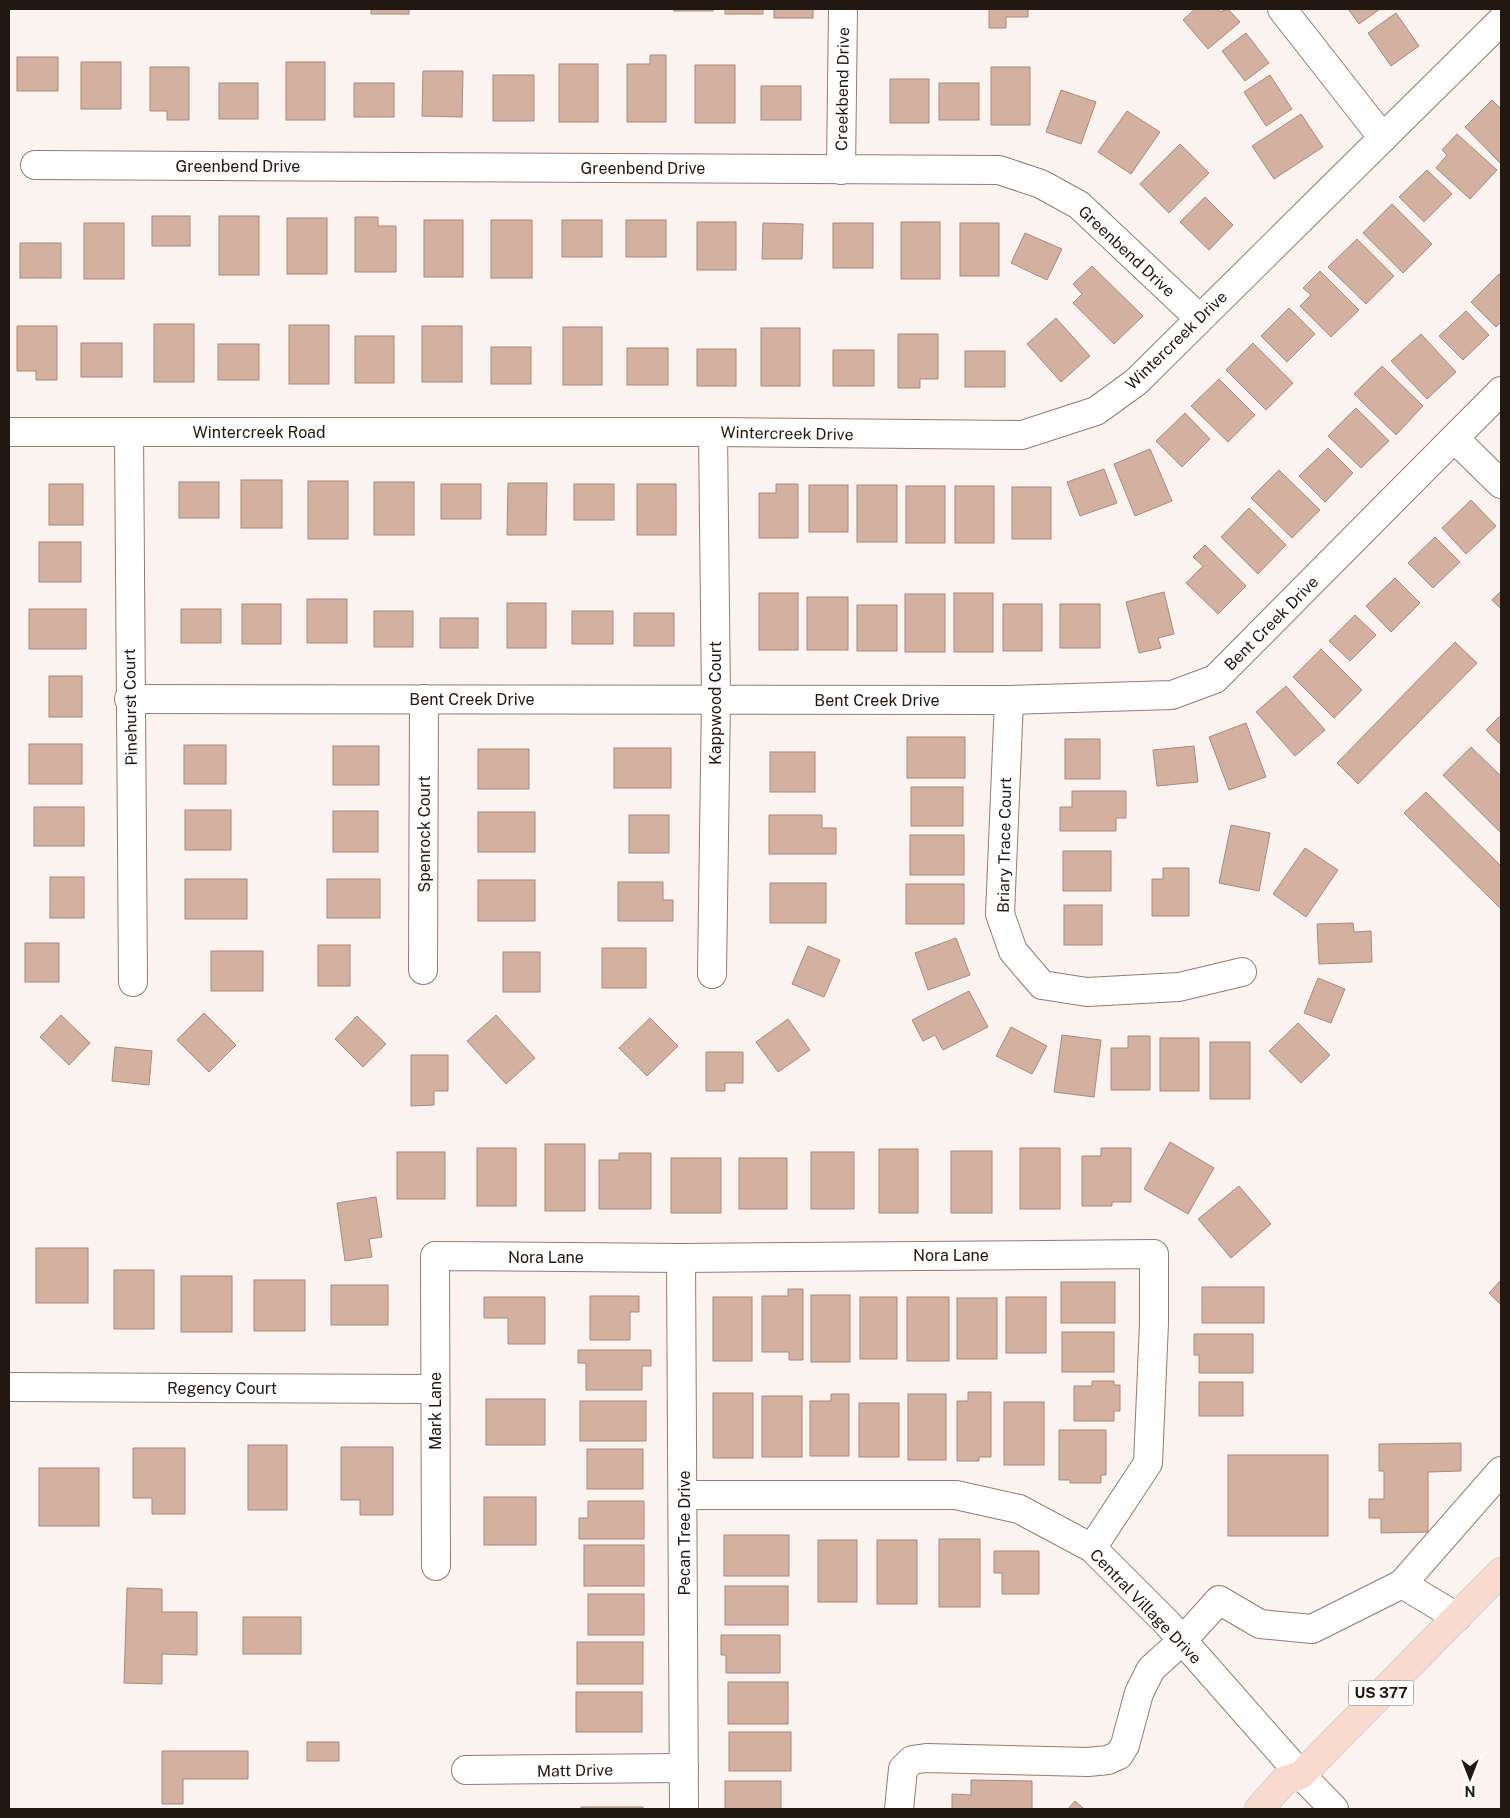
<svg xmlns="http://www.w3.org/2000/svg" width="1510" height="1818" font-family="'Public Sans',sans-serif">
  <style>
    .building { fill: #d3b0a0; stroke: #aa8a7c }
    .lines { fill: none; stroke-linecap: round; stroke-linejoin: round }
    .minor-casing { stroke: #997a6b; stroke-width: 30 }
    .major-casing { stroke: #d3d1cf; stroke-width: 30 }
    .minor { stroke: #fff; stroke-width: 28 }
    .major { stroke: #f8dbce; stroke-width: 28 }
    .labels { text-anchor: middle; stroke-width: 4; stroke-linejoin: round; paint-order: stroke }
    .shield { fill: #fff; stroke: #655d58; stroke-width: 1 }
    .shield-label { font-size: 15px; font-weight: bold; fill: #231711 }
    .street-label { font-size: 16px; fill: #231711; stroke: #fff }
  </style>
  <rect width="100%" height="100%" fill="#faf3f0"/>
  <g class="building">
    <rect x="371" y="9" width="38" height="5"/>
    <rect x="674" y="9" width="39" height="2"/>
    <rect x="725" y="9" width="38" height="5"/>
    <rect x="774" y="9" width="39" height="9"/>
    <polygon points="989,9 1028,9 1028,17 1006,17 1006,28 989,28"/>
    <polygon points="1195,9 1218,9 1220,12 1228,9 1240,22 1208,49 1183,20"/>
    <polygon points="1348,9 1380,9 1359,24"/>
    <polygon points="1396,13 1419,46 1391,66 1368,33"/>
    <polygon points="1246,33 1269,63 1245,81 1222,51"/>
    <polygon points="650,55 666,55 666,122 627,122 627,64 650,64"/>
    <rect x="17" y="57" width="41" height="34"/>
    <rect x="81" y="62" width="40" height="47"/>
    <rect x="286" y="62" width="39" height="58"/>
    <rect x="559" y="64" width="39" height="58"/>
    <rect x="695" y="65" width="40" height="58"/>
    <polygon points="150,67 189,67 189,120 167,120 167,111 150,111"/>
    <rect x="991" y="67" width="39" height="58"/>
    <polygon points="423,71 463,71 462,117 422,116"/>
    <rect x="493" y="75" width="41" height="46"/>
    <polygon points="1270,75 1292,109 1266,126 1244,92"/>
    <rect x="890" y="79" width="39" height="44"/>
    <rect x="219" y="83" width="39" height="36"/>
    <rect x="354" y="83" width="40" height="34"/>
    <rect x="939" y="83" width="40" height="37"/>
    <rect x="761" y="86" width="40" height="34"/>
    <polygon points="1061,90 1096,102 1081,144 1046,132"/>
    <polygon points="1492,100 1501,109 1501,164 1465,127"/>
    <polygon points="1127,111 1160,132 1131,174 1098,152"/>
    <polygon points="1301,114 1323,147 1274,179 1252,146"/>
    <polygon points="1457,134 1497,170 1470,199 1436,168 1447,155 1442,150"/>
    <polygon points="1180,144 1209,173 1169,213 1140,184"/>
    <polygon points="1427,170 1452,194 1424,222 1399,197"/>
    <polygon points="1205,197 1233,225 1209,250 1180,222"/>
    <polygon points="1392,204 1432,244 1403,273 1363,233"/>
    <rect x="152" y="216" width="38" height="30"/>
    <rect x="219" y="216" width="40" height="59"/>
    <polygon points="355,217 378,217 378,226 396,226 396,272 355,272"/>
    <rect x="287" y="218" width="40" height="56"/>
    <rect x="424" y="220" width="39" height="57"/>
    <rect x="491" y="220" width="41" height="58"/>
    <rect x="562" y="220" width="40" height="37"/>
    <rect x="626" y="220" width="40" height="37"/>
    <rect x="697" y="222" width="39" height="48"/>
    <rect x="901" y="222" width="39" height="57"/>
    <rect x="84" y="223" width="40" height="56"/>
    <polygon points="763,223 803,224 802,259 762,259"/>
    <rect x="833" y="223" width="40" height="45"/>
    <rect x="960" y="223" width="39" height="53"/>
    <polygon points="1025,233 1062,249 1047,280 1011,263"/>
    <polygon points="1357,239 1394,276 1366,304 1328,267"/>
    <rect x="20" y="243" width="41" height="35"/>
    <polygon points="1092,266 1143,316 1114,344 1073,303 1082,294 1073,284"/>
    <polygon points="1320,271 1359,310 1331,337 1300,306 1311,295 1303,288"/>
    <polygon points="1499,274 1501,276 1501,322 1496,327 1471,302"/>
    <polygon points="1289,308 1315,334 1287,362 1261,336"/>
    <polygon points="1466,311 1489,335 1463,360 1439,336"/>
    <polygon points="1056,318 1090,356 1061,382 1027,344"/>
    <rect x="154" y="324" width="40" height="58"/>
    <rect x="289" y="325" width="40" height="59"/>
    <polygon points="17,326 57,326 57,380 36,380 36,371 17,371"/>
    <rect x="422" y="326" width="40" height="56"/>
    <rect x="563" y="327" width="39" height="58"/>
    <rect x="761" y="328" width="39" height="58"/>
    <polygon points="898,334 938,334 938,379 920,379 920,388 898,388"/>
    <polygon points="1421,334 1456,372 1427,399 1391,361"/>
    <rect x="355" y="336" width="39" height="47"/>
    <rect x="81" y="343" width="41" height="34"/>
    <polygon points="1253,343 1293,383 1266,410 1226,370"/>
    <rect x="218" y="344" width="41" height="36"/>
    <rect x="491" y="347" width="40" height="37"/>
    <rect x="627" y="348" width="41" height="37"/>
    <rect x="697" y="349" width="39" height="37"/>
    <rect x="833" y="350" width="41" height="36"/>
    <rect x="965" y="351" width="40" height="36"/>
    <polygon points="1382,366 1423,406 1396,435 1354,394"/>
    <polygon points="1219,379 1255,415 1228,442 1191,406"/>
    <polygon points="1356,408 1389,441 1361,468 1328,436"/>
    <polygon points="1185,413 1210,439 1182,467 1156,441"/>
    <polygon points="1328,448 1353,473 1325,502 1299,476"/>
    <polygon points="1150,449 1172,501 1135,516 1114,464"/>
    <polygon points="1104,469 1117,503 1080,516 1067,482"/>
    <polygon points="1279,470 1320,510 1292,538 1251,498"/>
    <rect x="241" y="480" width="41" height="48"/>
    <rect x="308" y="481" width="40" height="58"/>
    <rect x="179" y="482" width="40" height="36"/>
    <rect x="374" y="482" width="40" height="53"/>
    <polygon points="508,483 547,483 546,535 507,535"/>
    <rect x="49" y="484" width="34" height="41"/>
    <rect x="441" y="484" width="40" height="35"/>
    <rect x="574" y="484" width="40" height="36"/>
    <rect x="637" y="484" width="39" height="51"/>
    <polygon points="776,484 798,484 798,538 759,538 759,493 776,493"/>
    <rect x="809" y="485" width="39" height="47"/>
    <rect x="857" y="485" width="40" height="57"/>
    <rect x="906" y="486" width="39" height="57"/>
    <rect x="955" y="486" width="39" height="57"/>
    <rect x="1012" y="487" width="39" height="52"/>
    <polygon points="1471,500 1496,526 1466,554 1442,528"/>
    <polygon points="1249,508 1286,545 1258,574 1221,537"/>
    <polygon points="1435,537 1460,562 1433,588 1408,563"/>
    <rect x="39" y="542" width="42" height="40"/>
    <polygon points="1205,545 1246,586 1218,614 1186,583 1203,566 1193,557"/>
    <polygon points="1395,578 1420,603 1391,632 1366,606"/>
    <polygon points="1501,591 1501,609 1492,600"/>
    <polygon points="1164,592 1174,634 1158,638 1161,648 1139,653 1126,602"/>
    <rect x="759" y="593" width="39" height="57"/>
    <rect x="954" y="593" width="39" height="59"/>
    <rect x="905" y="594" width="40" height="58"/>
    <rect x="807" y="597" width="41" height="53"/>
    <rect x="307" y="599" width="40" height="44"/>
    <rect x="507" y="603" width="39" height="45"/>
    <rect x="242" y="604" width="39" height="40"/>
    <rect x="1003" y="604" width="39" height="47"/>
    <rect x="1060" y="604" width="40" height="44"/>
    <rect x="857" y="605" width="40" height="46"/>
    <rect x="29" y="609" width="57" height="40"/>
    <rect x="181" y="609" width="40" height="34"/>
    <rect x="374" y="611" width="39" height="36"/>
    <rect x="572" y="611" width="41" height="33"/>
    <rect x="634" y="613" width="40" height="33"/>
    <polygon points="1355,615 1376,635 1350,661 1329,641"/>
    <rect x="440" y="618" width="38" height="30"/>
    <polygon points="1455,642 1477,663 1358,784 1337,763"/>
    <polygon points="1321,649 1362,690 1334,718 1293,677"/>
    <rect x="49" y="676" width="33" height="41"/>
    <polygon points="1286,686 1325,730 1295,756 1256,712"/>
    <polygon points="1501,715 1501,745 1486,730"/>
    <polygon points="1246,723 1266,777 1229,790 1209,737"/>
    <rect x="907" y="737" width="58" height="41"/>
    <rect x="1065" y="739" width="35" height="40"/>
    <rect x="29" y="744" width="53" height="40"/>
    <rect x="184" y="745" width="42" height="39"/>
    <rect x="333" y="746" width="46" height="39"/>
    <polygon points="1194,746 1198,782 1157,786 1153,750"/>
    <polygon points="1471,747 1501,776 1501,833 1443,775"/>
    <rect x="614" y="748" width="57" height="40"/>
    <rect x="478" y="749" width="51" height="40"/>
    <rect x="770" y="752" width="45" height="40"/>
    <rect x="911" y="787" width="52" height="39"/>
    <polygon points="1072,791 1126,791 1126,818 1116,818 1116,831 1060,831 1060,807 1072,807"/>
    <polygon points="1426,792 1501,866 1501,909 1404,813"/>
    <rect x="34" y="807" width="50" height="39"/>
    <rect x="185" y="810" width="46" height="40"/>
    <rect x="333" y="811" width="45" height="41"/>
    <rect x="478" y="812" width="57" height="40"/>
    <rect x="629" y="815" width="40" height="38"/>
    <polygon points="769,815 822,815 822,828 836,828 836,854 769,854"/>
    <polygon points="1231,825 1270,833 1259,891 1219,883"/>
    <rect x="910" y="835" width="54" height="40"/>
    <polygon points="1305,848 1338,870 1306,917 1273,894"/>
    <rect x="1063" y="851" width="48" height="40"/>
    <polygon points="1163,868 1189,868 1189,916 1152,916 1152,879 1163,879"/>
    <rect x="50" y="877" width="34" height="41"/>
    <rect x="185" y="879" width="62" height="40"/>
    <rect x="327" y="879" width="53" height="39"/>
    <rect x="478" y="880" width="57" height="41"/>
    <polygon points="618,882 663,882 663,900 673,900 673,921 618,921"/>
    <rect x="770" y="883" width="56" height="40"/>
    <rect x="906" y="884" width="58" height="40"/>
    <rect x="1064" y="905" width="38" height="40"/>
    <polygon points="1353,923 1354,932 1371,931 1372,962 1319,964 1317,924"/>
    <polygon points="956,938 970,975 928,990 915,953"/>
    <rect x="25" y="943" width="34" height="39"/>
    <rect x="318" y="945" width="32" height="41"/>
    <polygon points="808,946 840,960 824,997 792,984"/>
    <rect x="602" y="948" width="44" height="40"/>
    <rect x="211" y="951" width="52" height="40"/>
    <rect x="503" y="952" width="37" height="40"/>
    <polygon points="1318,978 1345,989 1331,1023 1304,1013"/>
    <polygon points="969,991 988,1027 943,1050 935,1035 923,1041 912,1020"/>
    <polygon points="204,1013 236,1045 209,1072 177,1040"/>
    <polygon points="61,1015 90,1043 69,1065 40,1037"/>
    <polygon points="496,1015 535,1058 506,1084 467,1041"/>
    <polygon points="357,1016 386,1044 363,1067 335,1039"/>
    <polygon points="650,1018 678,1046 647,1076 619,1048"/>
    <polygon points="788,1019 810,1050 778,1072 756,1042"/>
    <polygon points="1298,1023 1330,1055 1301,1083 1269,1051"/>
    <polygon points="1011,1027 1047,1046 1032,1074 996,1056"/>
    <polygon points="1062,1035 1101,1040 1094,1097 1054,1092"/>
    <polygon points="1128,1036 1150,1036 1150,1090 1111,1090 1111,1048 1128,1048"/>
    <rect x="1160" y="1038" width="39" height="53"/>
    <rect x="1210" y="1042" width="40" height="57"/>
    <polygon points="115,1047 152,1051 149,1085 112,1081"/>
    <polygon points="706,1052 743,1052 743,1083 725,1083 725,1091 706,1091"/>
    <polygon points="411,1055 448,1055 448,1091 434,1091 434,1105 411,1106"/>
    <polygon points="1170,1142 1214,1168 1188,1214 1144,1189"/>
    <rect x="545" y="1144" width="40" height="67"/>
    <rect x="477" y="1148" width="39" height="58"/>
    <rect x="1020" y="1148" width="40" height="61"/>
    <polygon points="1101,1148 1131,1148 1131,1202 1112,1202 1112,1206 1082,1206 1082,1156 1101,1156"/>
    <rect x="879" y="1149" width="39" height="64"/>
    <rect x="951" y="1151" width="41" height="62"/>
    <rect x="397" y="1152" width="48" height="47"/>
    <rect x="811" y="1152" width="43" height="57"/>
    <polygon points="619,1153 651,1153 651,1209 599,1209 599,1160 619,1160"/>
    <rect x="671" y="1158" width="50" height="55"/>
    <rect x="739" y="1158" width="48" height="51"/>
    <polygon points="1239,1186 1271,1224 1231,1258 1198,1219"/>
    <polygon points="376,1197 382,1237 369,1239 372,1257 345,1261 337,1203"/>
    <rect x="36" y="1248" width="52" height="55"/>
    <rect x="114" y="1270" width="40" height="59"/>
    <rect x="181" y="1276" width="51" height="56"/>
    <rect x="254" y="1280" width="51" height="51"/>
    <polygon points="1501,1280 1501,1305 1489,1293"/>
    <rect x="1061" y="1282" width="54" height="41"/>
    <rect x="331" y="1285" width="57" height="40"/>
    <rect x="1202" y="1287" width="62" height="36"/>
    <polygon points="788,1289 803,1289 803,1360 789,1360 789,1352 762,1352 762,1296 788,1296"/>
    <rect x="811" y="1295" width="39" height="67"/>
    <polygon points="590,1296 639,1296 639,1312 630,1312 630,1340 590,1340"/>
    <polygon points="484,1297 545,1297 545,1344 508,1344 508,1318 484,1318"/>
    <rect x="713" y="1297" width="39" height="64"/>
    <rect x="860" y="1297" width="37" height="62"/>
    <rect x="907" y="1297" width="42" height="64"/>
    <rect x="1006" y="1297" width="40" height="56"/>
    <rect x="957" y="1298" width="40" height="61"/>
    <rect x="1062" y="1332" width="52" height="40"/>
    <polygon points="1194,1334 1253,1334 1253,1373 1199,1373 1199,1355 1194,1355"/>
    <polygon points="578,1350 651,1350 651,1366 642,1366 642,1390 586,1390 586,1363 578,1363"/>
    <polygon points="1092,1381 1114,1381 1114,1385 1120,1385 1120,1411 1114,1411 1114,1421 1074,1421 1074,1386 1092,1386"/>
    <rect x="1199" y="1382" width="44" height="34"/>
    <polygon points="968,1392 991,1392 991,1457 979,1457 979,1461 957,1461 957,1401 968,1401"/>
    <rect x="713" y="1393" width="40" height="65"/>
    <polygon points="831,1394 849,1394 849,1456 810,1456 810,1401 831,1401"/>
    <rect x="908" y="1394" width="38" height="66"/>
    <rect x="762" y="1396" width="40" height="61"/>
    <rect x="486" y="1399" width="59" height="46"/>
    <rect x="580" y="1401" width="66" height="40"/>
    <rect x="1004" y="1402" width="40" height="63"/>
    <rect x="859" y="1403" width="40" height="54"/>
    <polygon points="1059,1430 1106,1430 1106,1475 1101,1475 1101,1483 1070,1483 1070,1480 1059,1480"/>
    <polygon points="1461,1443 1461,1471 1428,1472 1428,1532 1381,1533 1381,1518 1369,1518 1369,1499 1384,1499 1384,1471 1379,1471 1379,1444"/>
    <rect x="248" y="1445" width="39" height="65"/>
    <polygon points="341,1447 393,1447 393,1515 360,1515 360,1500 341,1500"/>
    <polygon points="133,1448 185,1448 185,1514 152,1514 152,1498 133,1498"/>
    <rect x="587" y="1449" width="56" height="40"/>
    <rect x="1228" y="1455" width="100" height="81"/>
    <rect x="39" y="1468" width="60" height="58"/>
    <rect x="484" y="1497" width="52" height="48"/>
    <polygon points="588,1501 644,1501 644,1539 579,1539 579,1518 588,1518"/>
    <rect x="724" y="1535" width="65" height="41"/>
    <rect x="939" y="1539" width="41" height="68"/>
    <rect x="818" y="1540" width="39" height="62"/>
    <rect x="877" y="1540" width="40" height="64"/>
    <rect x="584" y="1545" width="60" height="41"/>
    <polygon points="994,1551 1039,1551 1039,1594 1002,1594 1002,1573 994,1573"/>
    <rect x="725" y="1586" width="63" height="39"/>
    <polygon points="127,1588 162,1589 162,1612 197,1612 197,1655 162,1654 162,1684 124,1683"/>
    <rect x="588" y="1594" width="56" height="41"/>
    <rect x="243" y="1617" width="58" height="37"/>
    <polygon points="721,1635 780,1635 780,1673 726,1673 726,1655 721,1655"/>
    <rect x="577" y="1642" width="66" height="42"/>
    <rect x="728" y="1682" width="60" height="42"/>
    <rect x="576" y="1692" width="66" height="40"/>
    <rect x="729" y="1732" width="62" height="39"/>
    <rect x="307" y="1742" width="32" height="19"/>
    <polygon points="162,1751 248,1751 248,1779 183,1779 183,1804 162,1804"/>
    <polygon points="971,1780 1032,1781 1032,1809 952,1809 952,1794 971,1795"/>
    <rect x="725" y="1781" width="56" height="28"/>
    <polygon points="1075,1801 1084,1809 1068,1809"/>
    <rect x="581" y="1807" width="62" height="2"/>
  </g>
  <g class="lines">
    <g class="minor-casing">
      <g id="minor">
        <polyline points="1282,9 1383,138"/>
        <polyline points="35,165 999,170 1041,184 1079,205 1199,318"/>
        <polyline points="841,170 843,9"/>
        <polyline points="9,432 713,432 1022,435 1096,411 1136,382 1501,21"/>
        <polyline points="129,432 133,982"/>
        <polyline points="1455,439 1501,484"/>
        <polyline points="129,699 1009,700 1172,695 1215,679 1501,391"/>
        <polyline points="1009,700 1000,914 1013,951 1042,985 1087,992 1179,987 1242,972"/>
        <polyline points="423,970 424,699"/>
        <polyline points="712,974 716,699 713,432"/>
        <polyline points="681,1258 684,1809"/>
        <polyline points="9,1387 435,1389"/>
        <polyline points="684,1495 956,1495 1019,1509 1092,1548 1167,1623 1301,1775 1334,1809"/>
        <polyline points="436,1566 435,1256 681,1258 1154,1254 1154,1323 1148,1463 1092,1548"/>
        <polyline points="1457,1617 1402,1584 1501,1471"/>
        <polyline points="466,1770 684,1768"/>
        <polyline points="899,1809 903,1769 912,1760 926,1758 1088,1762 1108,1760 1119,1755 1125,1745 1139,1693 1151,1669 1183,1640 1219,1600 1260,1624 1312,1629 1402,1584"/>
      </g>
    </g>
    <g class="major-casing">
      <polyline id="major" points="1259,1809 1285,1780 1301,1775 1501,1572"/>
    </g>
    <use href="#minor" class="minor"/>
    <use href="#major" class="major"/>
  </g>
  <g class="labels">
    <rect class="shield" x="1348.5" y="1680.5" width="65" height="25" rx="4"/>
    <g class="shield-label">
      <text x="1381" y="1698">US 377</text>
    </g>
    <g class="street-label">
      <text transform="translate(842 89) rotate(-89)" y="6">Creekbend Drive</text>
      <text x="238" y="172">Greenbend Drive</text>
      <text x="643" y="174">Greenbend Drive</text>
      <text transform="translate(1127 251) rotate(43)" y="6">Greenbend Drive</text>
      <text transform="translate(1176 340) rotate(-44)" y="6">Wintercreek Drive</text>
      <text x="259" y="438">Wintercreek Road</text>
      <text transform="translate(787 433) rotate(1)" y="6">Wintercreek Drive</text>
      <text transform="translate(1271 623) rotate(-45)" y="6">Bent Creek Drive</text>
      <text x="472" y="705">Bent Creek Drive</text>
      <text x="877" y="706">Bent Creek Drive</text>
      <text transform="translate(715 703) rotate(-90)" y="6">Kappwood Court</text>
      <text transform="translate(130 707) rotate(-91)" y="6">Pinehurst Court</text>
      <text transform="translate(424 834) rotate(-90)" y="6">Spenrock Court</text>
      <text transform="translate(1004 845) rotate(-89)" y="6">Briary Trace Court</text>
      <text x="951" y="1261">Nora Lane</text>
      <text x="546" y="1263">Nora Lane</text>
      <text x="222" y="1394">Regency Court</text>
      <text transform="translate(435 1411) rotate(-90)" y="6">Mark Lane</text>
      <text transform="translate(684 1533) rotate(-90)" y="6">Pecan Tree Drive</text>
      <text transform="translate(1146 1606) rotate(46)" y="6">Central Village Drive</text>
      <text transform="translate(575 1770) rotate(-1)" y="6">Matt Drive</text>
    </g>
  </g>
  <rect width="1510" height="1818" fill="none" stroke="#231711" stroke-width="20"/>
  <g transform="translate(1470 1778) rotate(180)" stroke="#ffffff" stroke-width="4" paint-order="stroke">
  <path d="M0-4L9 19L0 12L-9 19Z" fill="#231711"/>
  <text y="-8" font-size="14" font-weight="bold" text-anchor="middle" fill="#231711">N</text>
  </g>
</svg>
